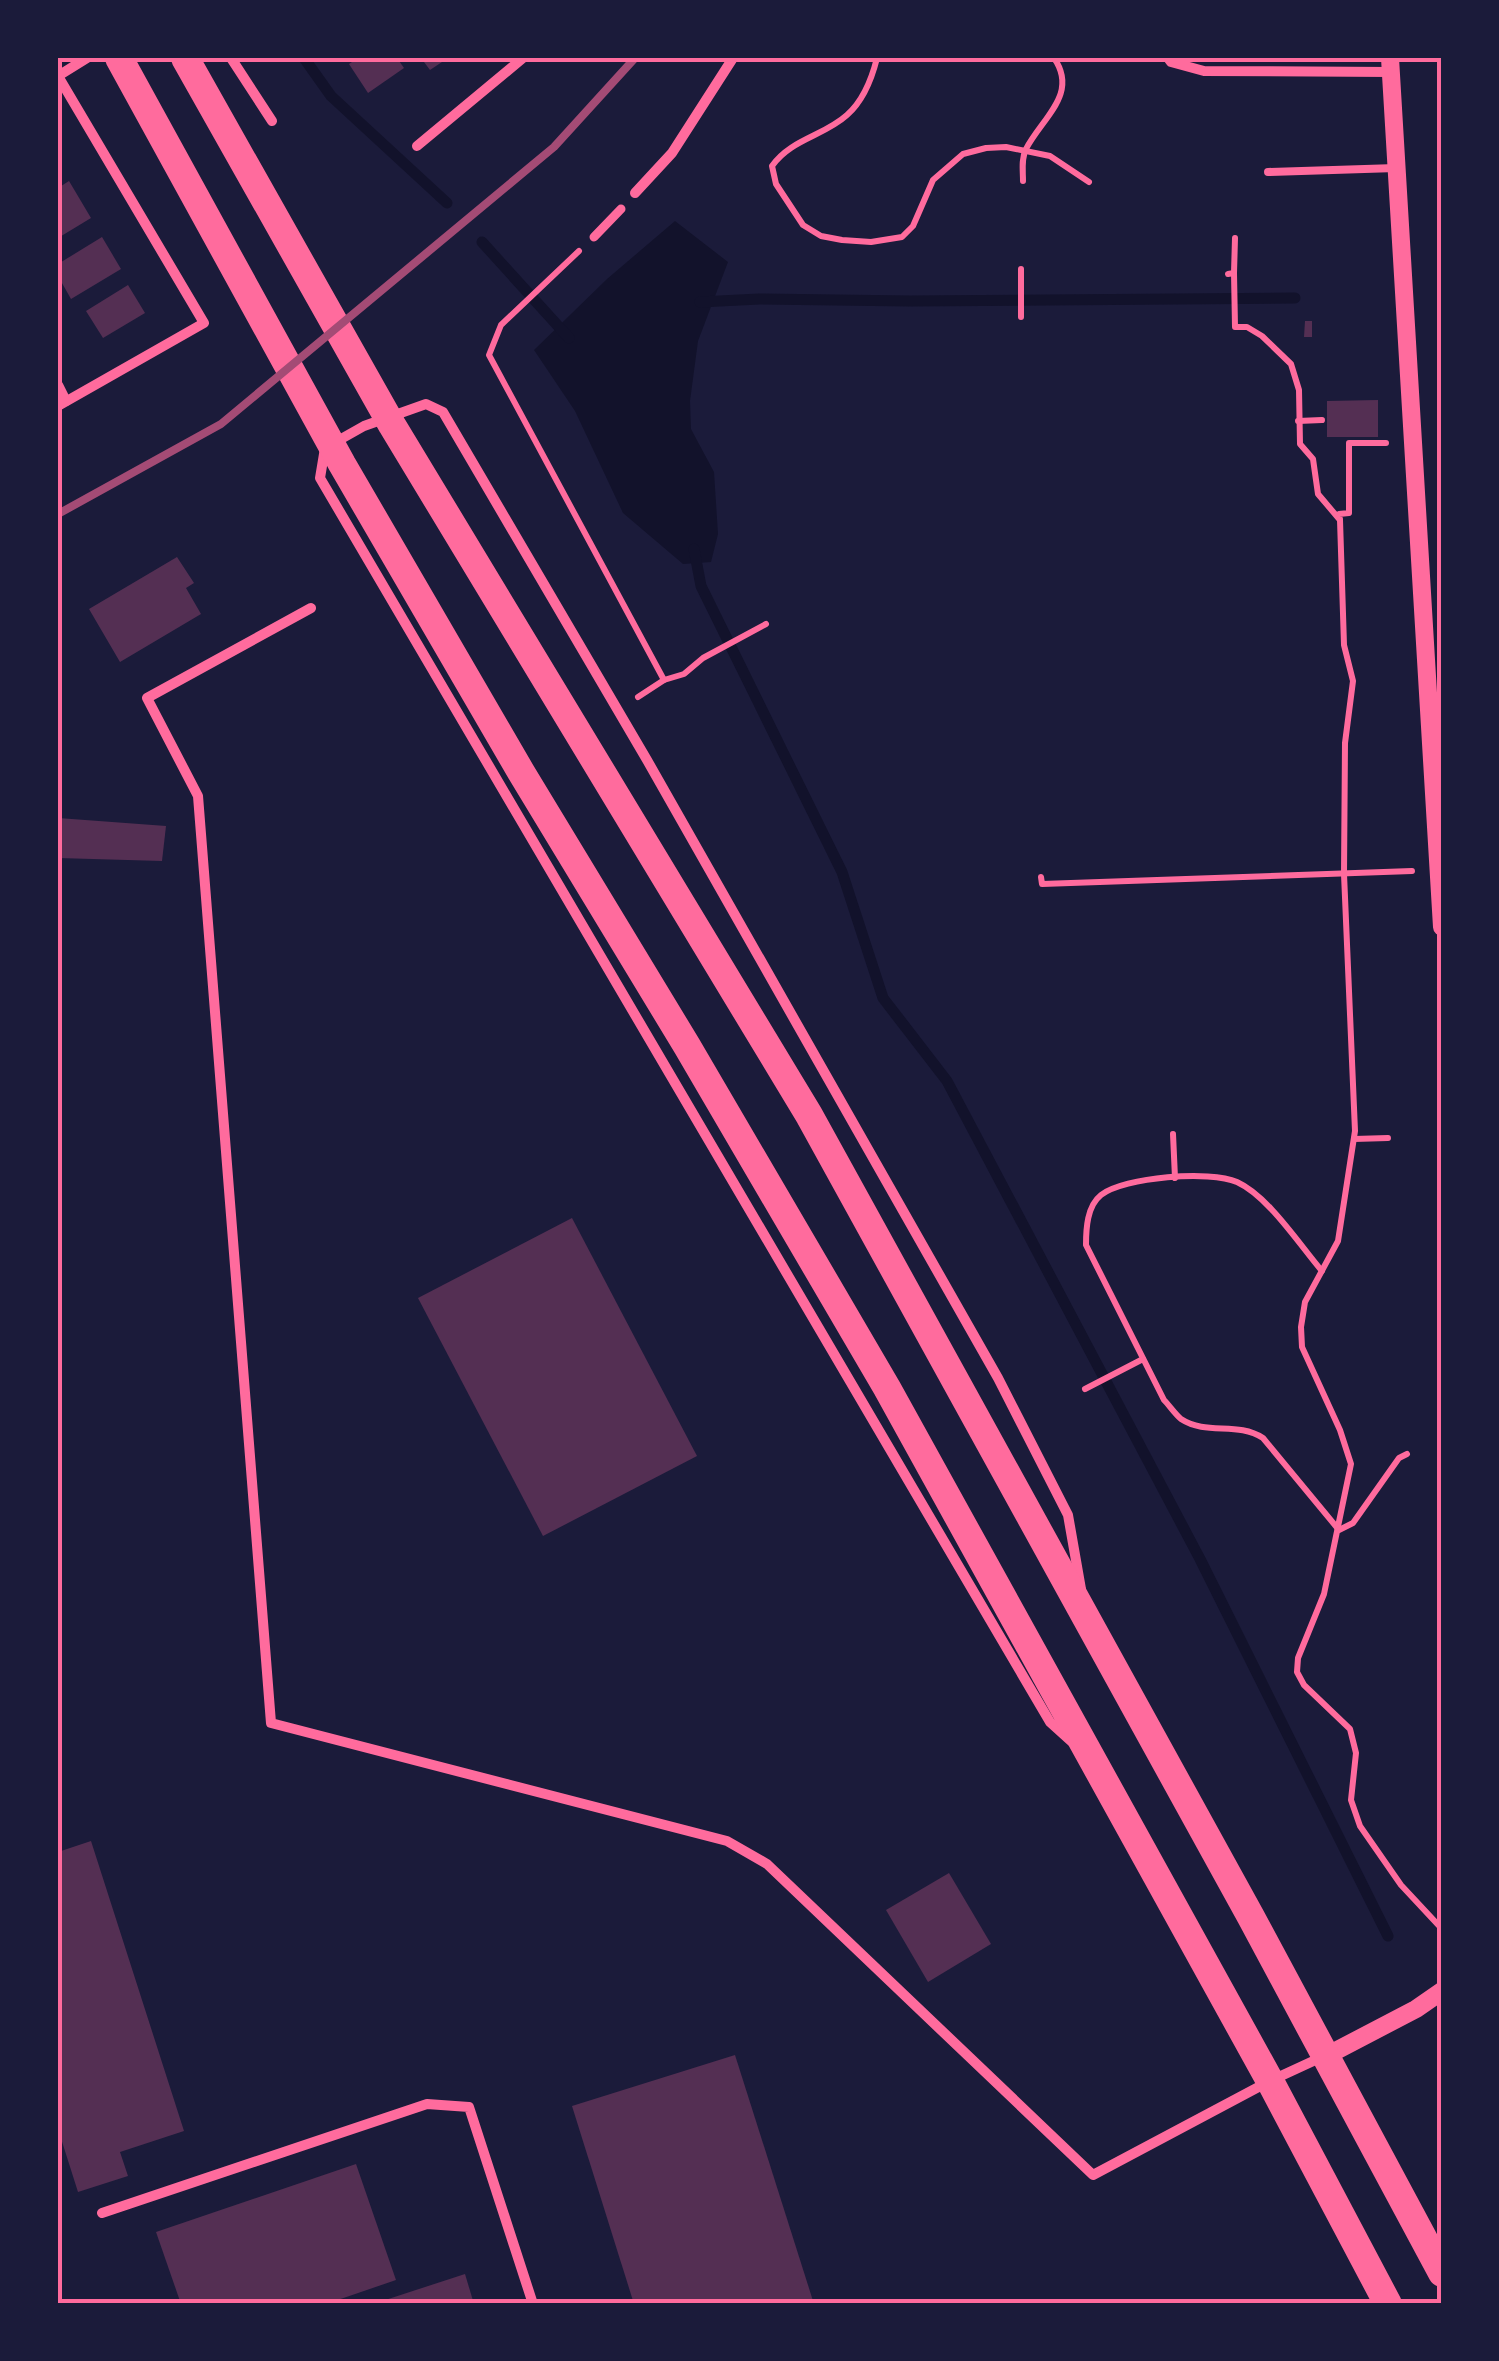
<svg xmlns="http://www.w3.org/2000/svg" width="1499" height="2361" font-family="Raleway,sans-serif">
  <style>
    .water { fill: #12122b }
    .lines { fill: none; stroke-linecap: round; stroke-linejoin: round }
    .stream { stroke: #12122b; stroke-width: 11 }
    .building { fill: #542f53 }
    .path { stroke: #ff6b9d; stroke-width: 6 }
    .service { stroke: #ff6b9d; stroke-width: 8 }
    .pedestrian { stroke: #ff6b9d; stroke-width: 9 }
    .minor { stroke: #ff6b9d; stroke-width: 10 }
    .tertiary { stroke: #ff6b9d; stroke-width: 18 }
    .trunk { stroke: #ff6b9d; stroke-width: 28 }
    .rail { stroke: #a44b75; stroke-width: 8 }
    .neatline { fill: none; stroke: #ff6b9d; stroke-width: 4 }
  </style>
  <rect width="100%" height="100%" fill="#1b1b3a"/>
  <polygon class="water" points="675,221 728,262 698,341 690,401 691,429 714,472 718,534 711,562 683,564 623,513 575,411 534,350 607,279"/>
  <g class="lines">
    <g class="stream">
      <polyline points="304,58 331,96 447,203"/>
      <polyline points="482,242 569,338"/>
      <polyline points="700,302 759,299 910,301 1295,298"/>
      <polyline points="694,549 701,586 842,872 883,998 947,1081 1200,1559 1388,1936"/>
    </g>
  </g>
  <g class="building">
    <polygon points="358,58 397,58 404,68 368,93 349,64"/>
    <polygon points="421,58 448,58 430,70"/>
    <polygon points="69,181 91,218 58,238 58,188"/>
    <polygon points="102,237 121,269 71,299 58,276 58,264"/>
    <polygon points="128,285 145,313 103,338 86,311"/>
    <polygon points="1305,321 1312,321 1312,337 1304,337"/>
    <polygon points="1378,400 1378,437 1327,437 1327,401"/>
    <polygon points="177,557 194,583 186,588 201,614 120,662 89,609"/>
    <polygon points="58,818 166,826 162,861 58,858"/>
    <polygon points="572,1218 697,1456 543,1536 418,1298"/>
    <polygon points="91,1841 184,2131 120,2152 128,2176 78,2192 58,2129 58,1852"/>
    <polygon points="949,1873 991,1944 928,1982 886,1910"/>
    <polygon points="735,2055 814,2304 634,2304 572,2106"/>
    <polygon points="356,2164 396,2280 326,2304 181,2304 156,2232"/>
    <polygon points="465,2274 474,2304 376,2304 376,2303"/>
  </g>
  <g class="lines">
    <g class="path">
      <path d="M 877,58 C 872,78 863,101 847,115 C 824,136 791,139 772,166 L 776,184 L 803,225 L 821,236 L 842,240 L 871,242 L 902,237 L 913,226 L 933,180 L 963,154 L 986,148 L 1006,147 L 1050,156 L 1089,182"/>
      <path d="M 1023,181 C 1023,171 1021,159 1026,149 C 1042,118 1079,94 1054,58"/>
      <polyline points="579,251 501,325 489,355 664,680"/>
      <polyline points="1021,269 1021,317"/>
      <polyline points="1234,273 1235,327 1247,327 1262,336 1291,364 1299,390 1300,444 1313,459 1318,494 1340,520 1339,514 1349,513 1349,443 1386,443"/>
      <polyline points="1228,274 1234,273 1235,238"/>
      <polyline points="1298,421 1322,420"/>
      <polyline points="1340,520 1344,645 1353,681 1345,743 1344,874 1355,1131 1338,1241 1305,1302 1301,1327 1302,1347 1340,1430 1351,1464 1324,1594 1298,1658 1297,1672 1304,1685 1350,1729 1356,1753 1351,1800 1360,1826 1401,1885 1442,1929"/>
      <polyline points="638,697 664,680 684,674 703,658 766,624"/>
      <polyline points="1041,877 1042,884 1412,871"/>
      <polyline points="1173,1134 1175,1178"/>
      <polyline points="1354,1139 1388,1138"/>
      <path d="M 1322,1271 C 1299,1244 1268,1196 1237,1182 C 1210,1170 1124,1177 1101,1195 C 1087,1206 1086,1229 1086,1245 L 1164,1400 C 1169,1405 1175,1414 1181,1419 C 1207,1436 1237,1421 1263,1438 L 1339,1530 L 1353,1523 L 1399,1458 L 1407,1454"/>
      <polyline points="1085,1389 1143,1359"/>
    </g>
    <polyline class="service" points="1268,172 1396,168"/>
    <polyline class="pedestrian" points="594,237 621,209"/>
    <g class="minor">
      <polyline points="231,58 272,121"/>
      <polyline points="1168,58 1171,62 1204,71 1391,72"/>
      <polyline points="58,76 204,323 58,406"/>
      <polyline points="58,76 87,58"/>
      <polyline points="417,146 523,58"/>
      <polyline points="635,193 672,153 733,58"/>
      <polyline points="58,385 66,401"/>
      <polyline points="311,608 147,698 198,796 271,1723 727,1841 767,1864 1093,2175 1270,2081 1322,2057"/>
      <polyline points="1071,1741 1050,1722 320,478 325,448 364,426 426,404 443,412 647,760 998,1378 1068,1515 1081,1589"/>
      <polyline points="102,2213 427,2104 469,2107 533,2304"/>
    </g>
    <g class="tertiary">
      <polyline points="1390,58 1442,927"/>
      <polyline points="1326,2056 1416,2009 1442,1991"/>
    </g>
    <g class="trunk">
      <polyline points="119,58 342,464 521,772 687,1046 887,1388 1270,2081 1388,2304"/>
      <polyline points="185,58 392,425 809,1115 1251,1917 1442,2273"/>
    </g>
    <polyline class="rail" points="58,514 221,424 554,147 635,58"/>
  </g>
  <rect width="1499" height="2361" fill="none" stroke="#1b1b3a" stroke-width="120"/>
  <rect x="60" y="60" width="1379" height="2241" class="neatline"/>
</svg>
